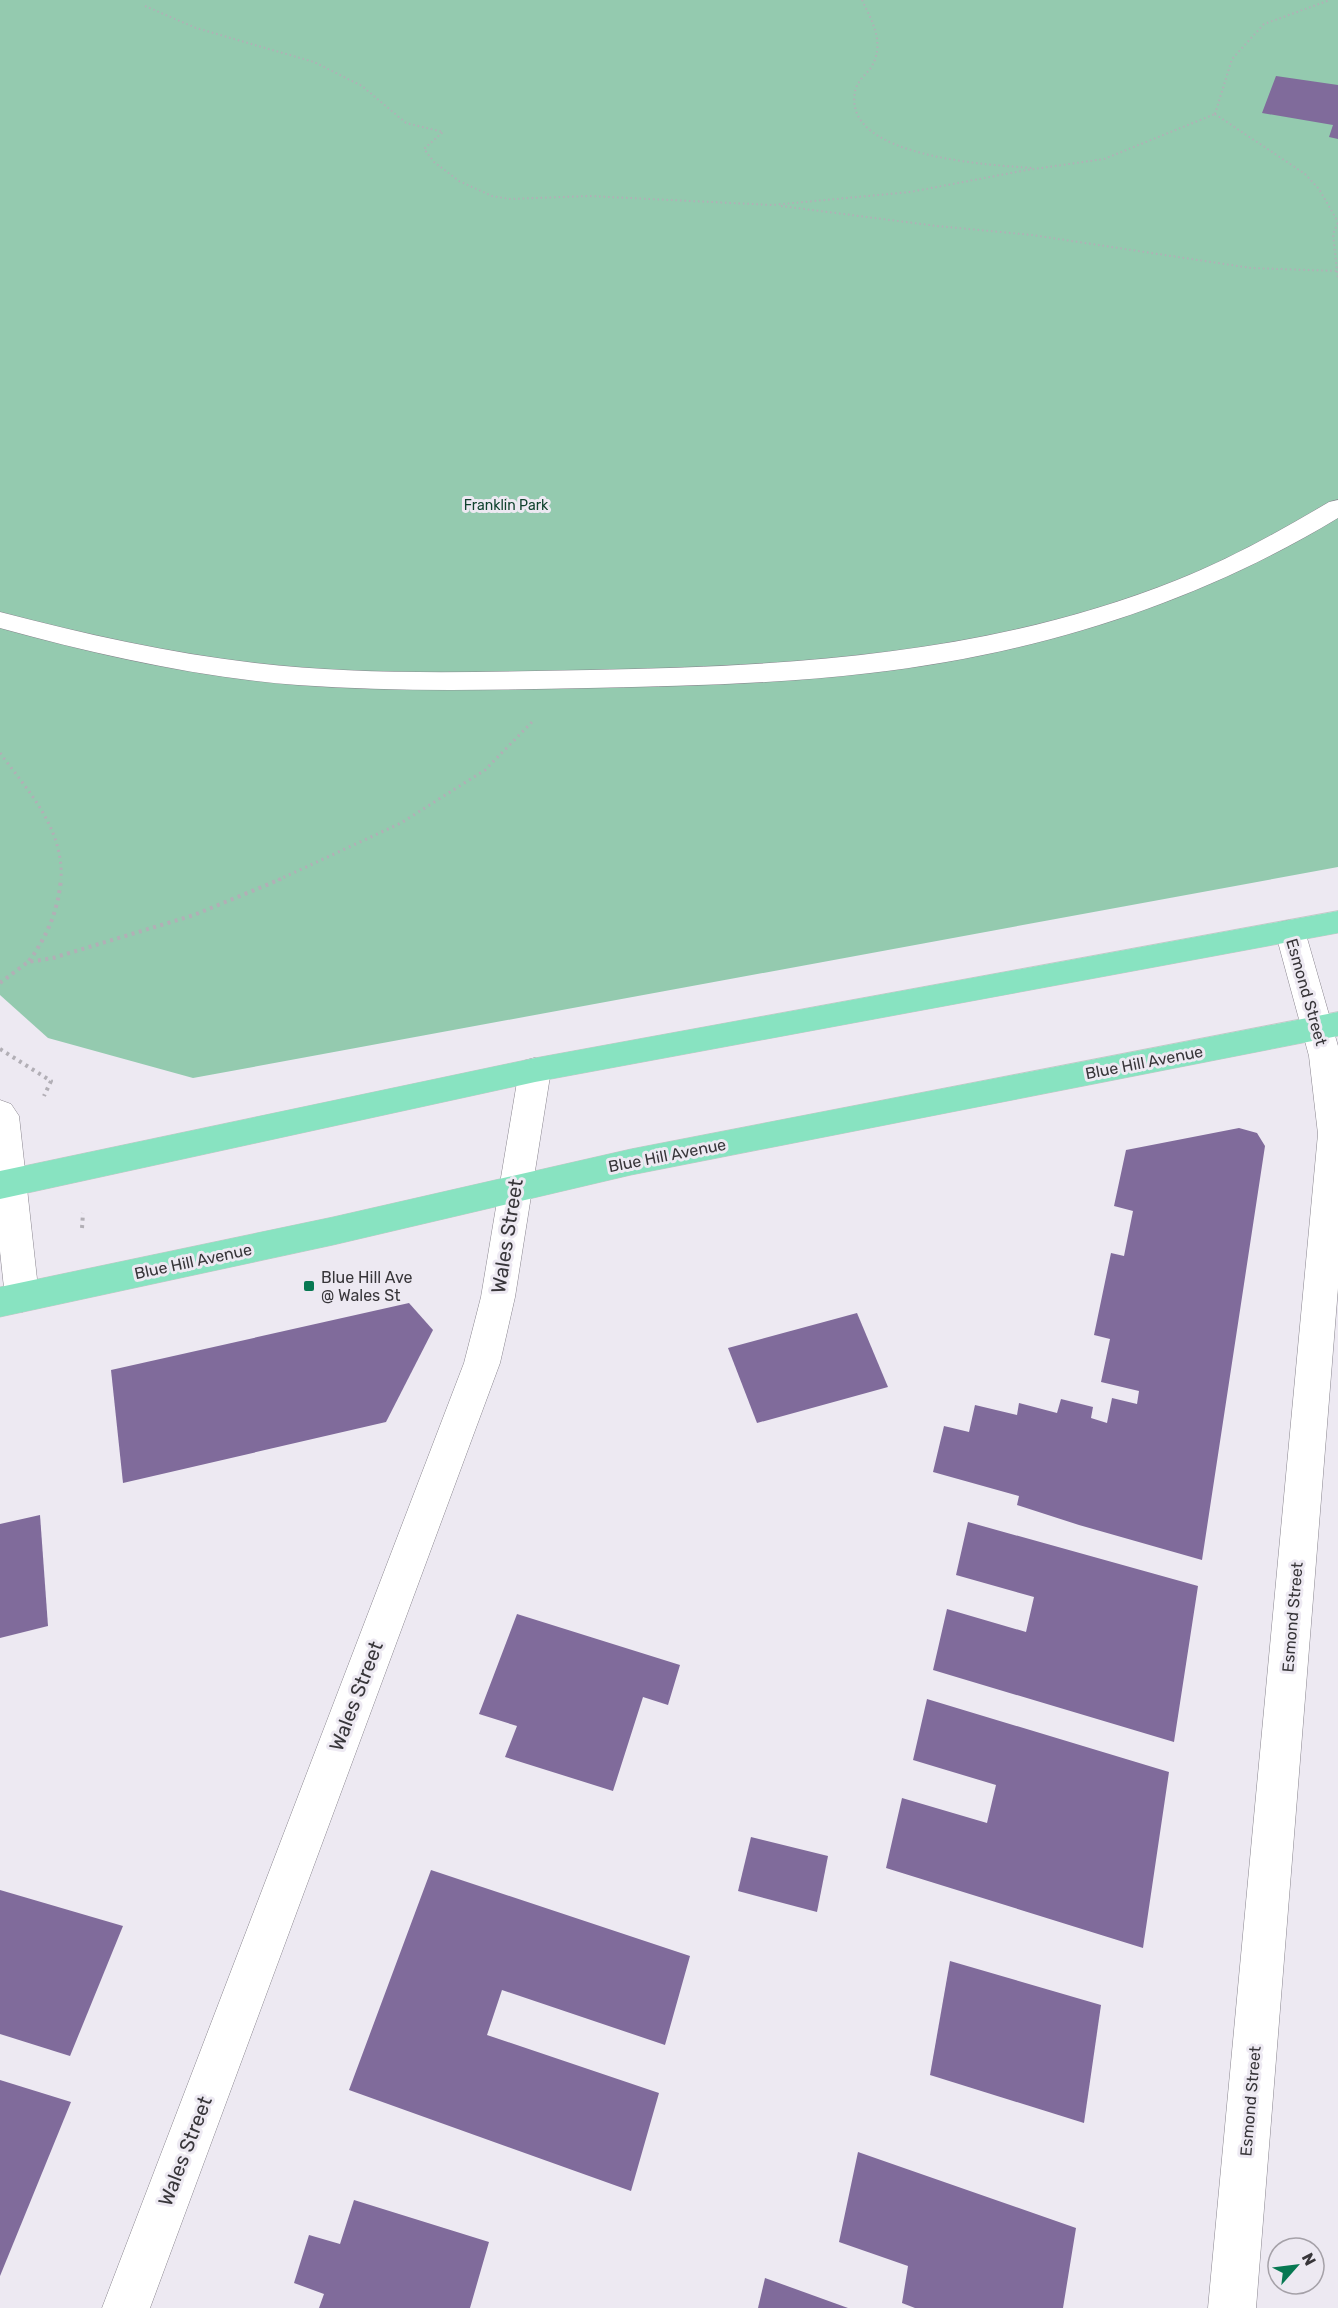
<svg xmlns="http://www.w3.org/2000/svg" width="1338" height="2308" font-family="Rubik,sans-serif">
  <style>
    .green { fill: #94caaf }
    .building { fill: #806b9b }
    .lines { fill: none; stroke-linecap: round; stroke-linejoin: round }
    .street-casing { stroke: #89858e; stroke-width: 1 }
    .secondary-casing { stroke: #89858e; stroke-width: 1 }
    .primary-casing { stroke: #c7c7c8; stroke-width: 1 }
    .path-far2 { stroke: #b2afb6; stroke-width: 2; stroke-dasharray: 1.5 3; stroke-linecap: butt }
    .path-far1 { stroke: #b2afb6; stroke-width: 3; stroke-dasharray: 2 4; stroke-linecap: butt }
    .path { stroke: #b2afb6; stroke-width: 4; stroke-dasharray: 3 4.5; stroke-linecap: butt }
    .street { fill: #fff; fill-rule: evenodd }
    .secondary { fill: #fff; fill-rule: evenodd }
    .primary { fill: #88e3c1; fill-rule: evenodd }
    .poi-dot { fill: #077852; stroke: #ede9f2; stroke-width: 2 }
    .labels { text-anchor: middle; stroke-width: 6; stroke-linejoin: round; paint-order: stroke }
    .far-park-label { font-size: 14px; fill: #11432f; stroke: #ede9f2 }
    .street-label { font-size: 16px; fill: #38363a; stroke: #ede9f2 }
    .poi-label { font-size: 16px; fill: #38363a; stroke: #ede9f2; text-anchor: start }
    .near-street-label { font-size: 20px; fill: #38363a; stroke: #ede9f2 }
  </style>
  <rect width="100%" height="100%" fill="#ede9f2"/>
  <polygon class="green" points="0,0 1338,0 1338,867 193,1078 48,1038 0,995"/>
  <g class="building">
    <polygon points="1276,76 1338,85 1338,139 1329,137 1333,125 1262,113"/>
    <polygon points="1239,1128 1257,1133 1265,1146 1202,1560 1079,1525 1017,1505 1019,1496 933,1472 944,1426 969,1432 975,1405 1017,1415 1019,1403 1057,1413 1061,1399 1093,1407 1091,1418 1107,1423 1112,1398 1137,1404 1139,1391 1101,1382 1110,1339 1094,1335 1111,1253 1124,1256 1133,1211 1114,1206 1126,1150"/>
    <polygon points="409,1303 433,1330 386,1422 123,1483 111,1370"/>
    <polygon points="857,1313 888,1387 757,1423 728,1348"/>
    <polygon points="40,1515 48,1626 0,1638 0,1524"/>
    <polygon points="968,1522 1198,1586 1174,1742 933,1670 947,1609 1026,1632 1034,1597 956,1575"/>
    <polygon points="517,1614 680,1665 668,1705 643,1697 613,1791 505,1757 517,1726 479,1714"/>
    <polygon points="927,1699 1169,1772 1143,1948 886,1868 902,1798 987,1823 996,1785 913,1760"/>
    <polygon points="751,1837 828,1856 817,1912 738,1891"/>
    <polygon points="431,1870 690,1956 665,2045 502,1990 487,2035 659,2093 631,2191 349,2090"/>
    <polygon points="0,1890 123,1926 70,2056 0,2034"/>
    <polygon points="950,1961 1101,2005 1084,2123 930,2075"/>
    <polygon points="0,2080 71,2102 0,2276"/>
    <polygon points="858,2152 1076,2228 1063,2308 915,2308 902,2303 908,2266 839,2242"/>
    <polygon points="354,2200 489,2242 470,2308 319,2308 324,2294 294,2283 309,2235 340,2244"/>
    <polygon points="765,2278 848,2308 758,2308"/>
  </g>
  <g class="lines">
    <g class="street-casing">
      <g id="street">
        <path d="M 1338,500 L 1338,518 C 1196,604 1036,654 870,673 C 777,684 682,686 588,688 C 491,690 394,692 298,685 C 197,677 98,655 0,628 L 0,612 C 84,634 169,653 255,663 C 367,676 479,672 591,670 C 791,666 989,655 1177,580 C 1230,559 1280,531 1329,502 Z"/>
        <polygon points="1290,920 1301,923 1305,931 1338,1046 1338,1288 1256,2308 1208,2308 1318,1134 1309,1056 1275,931 1279,923"/>
        <polygon points="535,1058 546,1061 551,1070 515,1297 500,1363 150,2308 102,2308 464,1363 481,1297 519,1070 524,1061"/>
      </g>
    </g>
    <g class="secondary-casing">
      <polygon id="secondary" points="0,1100 11,1104 19,1116 39,1297 34,1308 22,1312 10,1308 5,1297 0,1251"/>
    </g>
    <g class="primary-casing">
      <g id="primary">
        <polygon points="1338,911 1338,933 535,1082 0,1199 0,1171 535,1058"/>
        <polygon points="1338,1012 1338,1036 631,1175 333,1245 0,1317 0,1287 333,1217 631,1149"/>
      </g>
    </g>
    <g class="path-far2">
      <path d="M 862,0 C 873,23 886,45 870,69 C 864,76 856,83 855,92 C 842,158 992,165 1033,168"/>
      <polyline points="145,6 196,28 314,62 362,86 406,123 443,132 424,149 434,162 459,181 492,196 510,199 589,196 772,205 910,192 1027,170 1104,159 1215,114"/>
      <polyline points="1215,114 1232,59 1264,24 1330,0"/>
      <polyline points="1215,114 1305,174 1319,189 1338,222"/>
      <polyline points="781,206 937,226 1032,235 1251,268 1337,271"/>
      <polyline points="1338,223 1333,234 1338,279"/>
    </g>
    <g class="path-far1">
      <path d="M 0,753 C 29,792 64,829 61,880"/>
      <polyline points="278,880 401,823 485,770 532,722"/>
    </g>
    <g class="path">
      <path d="M 29,961 C 48,935 58,910 61,879"/>
      <polyline points="0,983 28,962 53,958 194,915 281,879"/>
      <polyline points="0,1049 51,1081 44,1096"/>
      <polyline points="82,1228 83,1213"/>
    </g>
    <use href="#street" class="street"/>
    <use href="#secondary" class="secondary"/>
    <use href="#primary" class="primary"/>
  </g>
  <rect class="poi-dot" x="303" y="1280" width="12" height="12" rx="3"/>
  <g class="labels">
    <g class="far-park-label">
      <text x="506" y="510">Franklin Park</text>
    </g>
    <g class="street-label">
      <text transform="translate(1307 992) rotate(74)" y="6">Esmond Street</text>
      <text transform="translate(1144 1062) rotate(-11)" y="6">Blue Hill Avenue</text>
      <text transform="translate(667 1155) rotate(-11)" y="6">Blue Hill Avenue</text>
      <text transform="translate(193 1261) rotate(-12)" y="6">Blue Hill Avenue</text>
      <text transform="translate(1292 1617) rotate(-85)" y="6">Esmond Street</text>
      <text transform="translate(1250 2101) rotate(-85)" y="6">Esmond Street</text>
    </g>
    <g class="poi-label">
      <text x="321" y="1283">Blue Hill Ave<tspan x="321" dy="18">@ Wales St</tspan></text>
    </g>
    <g class="near-street-label">
      <text transform="translate(507 1236) rotate(-81)" y="7">Wales Street</text>
      <text transform="translate(356 1696) rotate(-69)" y="7">Wales Street</text>
      <text transform="translate(185 2151) rotate(-69)" y="7">Wales Street</text>
    </g>
  </g>
  <g transform="translate(1296 2266) rotate(62)"><circle r="28" fill="#ede9f2" stroke="#a5a1a8" stroke-width="1.5"/>
  <path d="M0-4.5L10 22L0 15L-10 22Z" fill="#077852"/>
  <text y="-9" font-size="16" font-weight="bold" text-anchor="middle" fill="#38363a">N</text>
  </g>
</svg>
